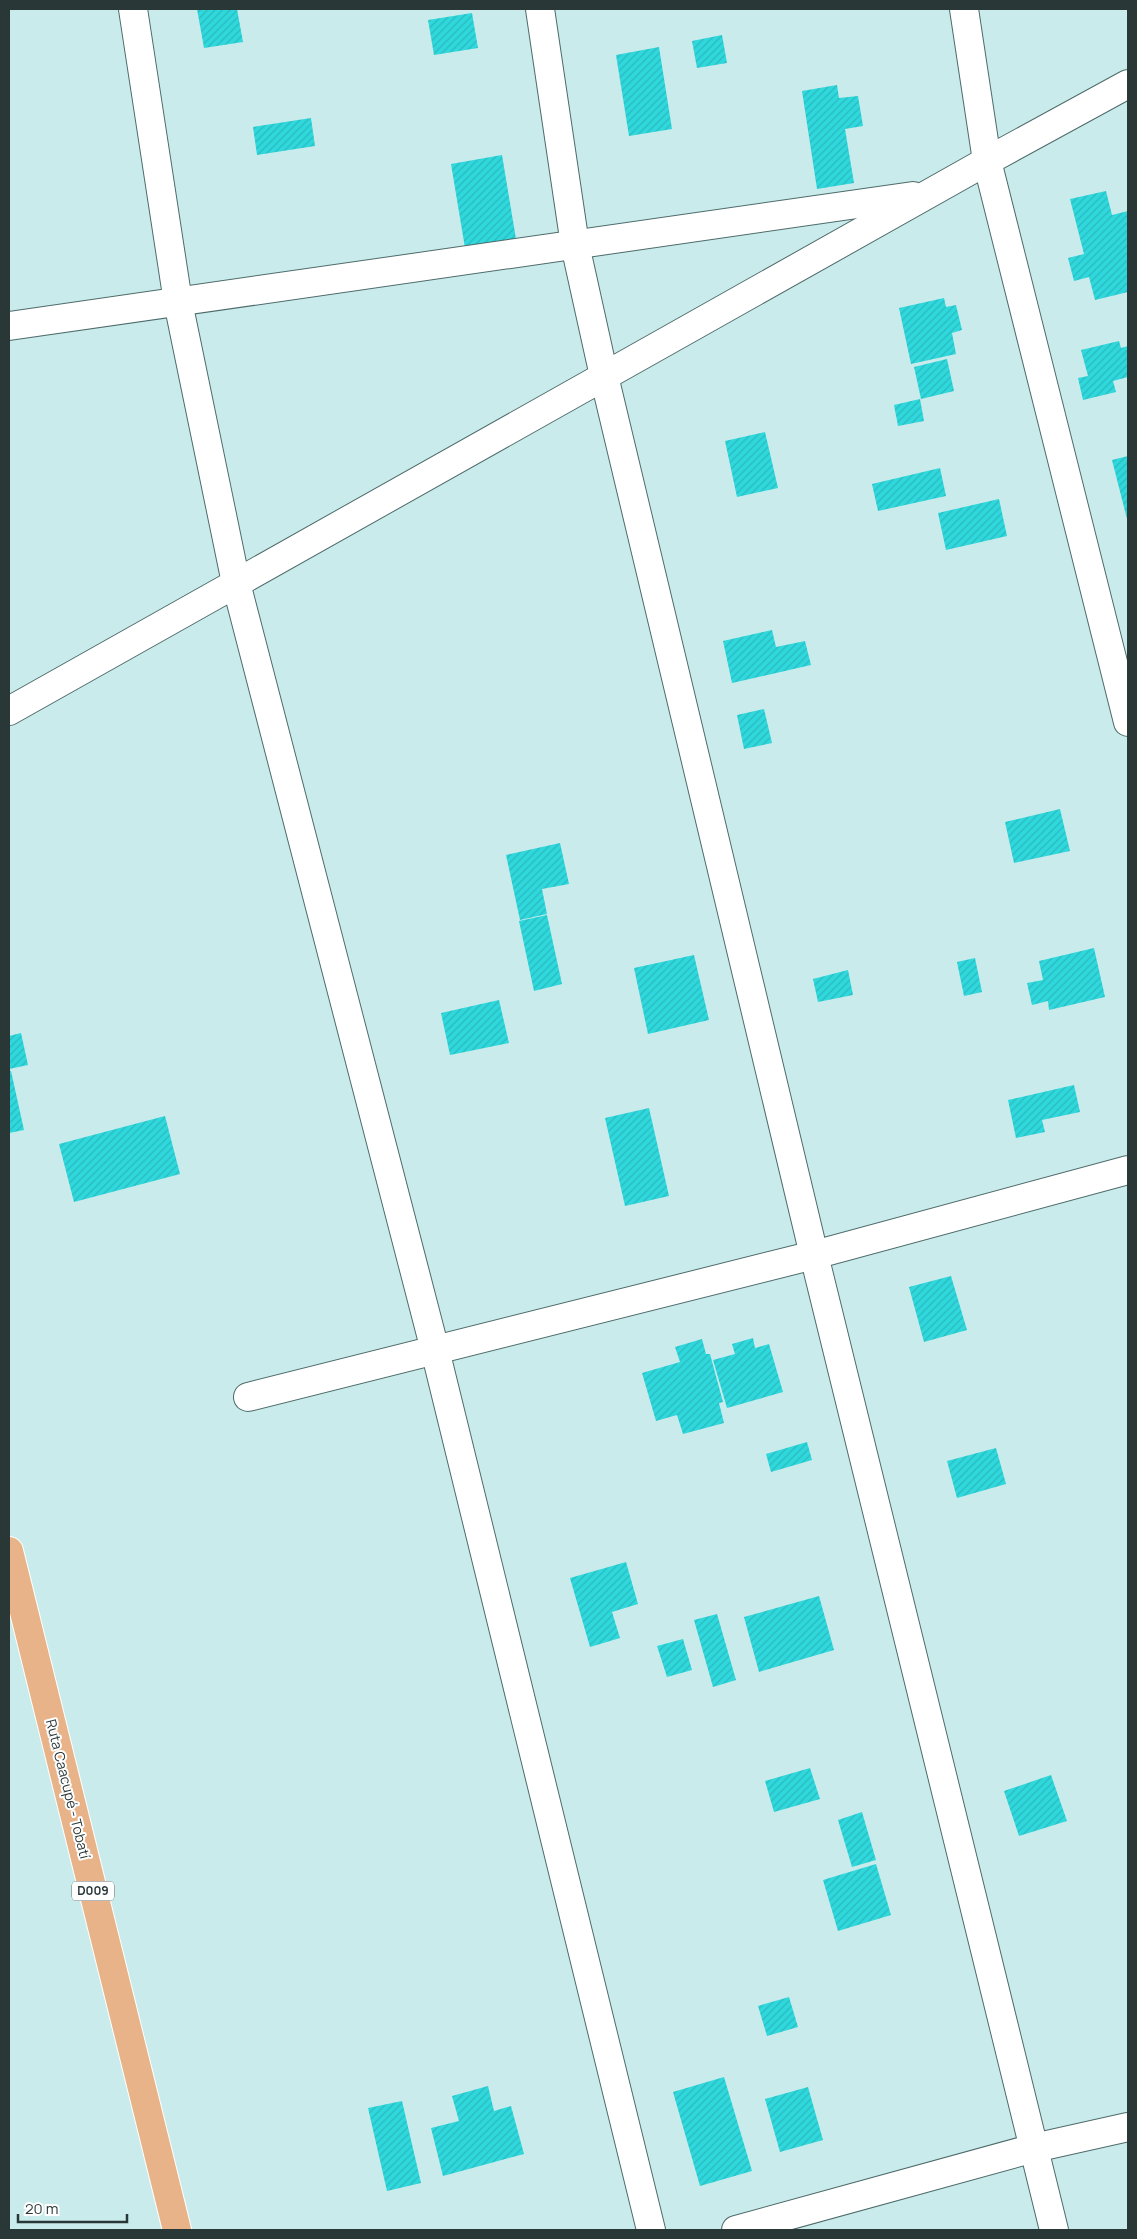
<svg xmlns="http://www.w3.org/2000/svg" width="1137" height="2239" font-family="Manrope,sans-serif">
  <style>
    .building { fill: url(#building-hatch) }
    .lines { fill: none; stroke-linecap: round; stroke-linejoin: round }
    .minor-casing { stroke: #4e6b6b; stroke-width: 30 }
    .major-casing { stroke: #fff; stroke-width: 30 }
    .minor { stroke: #fff; stroke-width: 28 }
    .major { stroke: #e8b388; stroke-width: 28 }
    .labels { text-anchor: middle; stroke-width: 4; stroke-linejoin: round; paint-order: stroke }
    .shield { fill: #fff; stroke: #6a7373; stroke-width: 1 }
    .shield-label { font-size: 12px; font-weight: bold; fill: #2a3737 }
    .street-label { font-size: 14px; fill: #2a3737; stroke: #fff }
  </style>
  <defs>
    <pattern id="building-hatch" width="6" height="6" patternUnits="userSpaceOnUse" patternTransform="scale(1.25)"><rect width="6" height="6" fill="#2fd8dc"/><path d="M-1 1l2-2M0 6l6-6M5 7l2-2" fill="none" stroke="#2ababd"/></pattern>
  </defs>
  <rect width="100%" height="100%" fill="#caebeb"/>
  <g class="building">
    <polygon points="197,9 237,9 243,42 204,48"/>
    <polygon points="472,13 478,48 434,55 428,20"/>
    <polygon points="722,35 727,63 697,68 692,41"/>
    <polygon points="659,47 672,129 629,136 616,55"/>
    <polygon points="837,85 839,98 858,96 863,126 845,129 854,183 817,189 802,91"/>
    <polygon points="311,118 315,146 257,155 253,127"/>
    <polygon points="502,155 517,245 466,254 451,164"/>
    <polygon points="1106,191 1112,215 1128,211 1128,292 1095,300 1089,277 1074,281 1068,258 1084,254 1070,199"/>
    <polygon points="944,298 946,307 956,305 962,330 952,333 956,354 911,364 899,308"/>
    <polygon points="1119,341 1121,348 1128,346 1128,377 1113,381 1116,392 1083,400 1078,378 1088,376 1081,350"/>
    <polygon points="947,359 954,391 921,399 914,367"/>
    <polygon points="920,399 924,421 898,426 894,405"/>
    <polygon points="765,432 778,488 737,497 725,441"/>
    <polygon points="1128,456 1128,523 1112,460"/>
    <polygon points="940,468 946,496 878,511 872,484"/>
    <polygon points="999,499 1007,536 946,550 938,513"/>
    <polygon points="772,630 776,647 805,641 811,665 732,683 723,641"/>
    <polygon points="764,709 772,743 744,749 737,715"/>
    <polygon points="1060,809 1070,851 1014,863 1005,822"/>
    <polygon points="560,843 569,884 542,889 547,914 520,920 506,855"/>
    <polygon points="547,915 562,984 534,991 519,921"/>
    <polygon points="1094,948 1105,997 1049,1010 1048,1001 1032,1005 1027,983 1043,980 1039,961"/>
    <polygon points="694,955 709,1020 648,1034 634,968"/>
    <polygon points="975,958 982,992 964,996 957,962"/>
    <polygon points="848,970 853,995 818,1002 813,979"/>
    <polygon points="499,1000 509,1043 450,1055 441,1013"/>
    <polygon points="21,1033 28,1065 9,1069 9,1036"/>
    <polygon points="9,1071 11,1071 24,1130 9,1133"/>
    <polygon points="1074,1085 1080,1112 1042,1120 1045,1132 1016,1138 1008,1100"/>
    <polygon points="649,1108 669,1196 625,1206 605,1118"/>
    <polygon points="165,1116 180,1174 74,1202 59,1144"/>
    <polygon points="951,1276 967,1330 924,1342 909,1287"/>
    <polygon points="753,1338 755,1348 769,1344 783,1392 727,1408 713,1360 735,1354 732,1344"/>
    <polygon points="702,1339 706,1354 710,1354 723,1402 719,1403 724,1423 683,1434 677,1415 656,1421 642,1373 680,1362 675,1347"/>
    <polygon points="807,1442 812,1460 771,1472 766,1454"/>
    <polygon points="996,1448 1006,1484 957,1498 947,1461"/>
    <polygon points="626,1562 638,1604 612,1612 620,1638 590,1647 570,1578"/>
    <polygon points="819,1596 834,1650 759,1672 744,1617"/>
    <polygon points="717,1614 736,1680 713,1687 694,1620"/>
    <polygon points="683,1639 692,1670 667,1677 657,1646"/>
    <polygon points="810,1768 820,1799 774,1812 765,1781"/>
    <polygon points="1051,1775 1067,1821 1019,1836 1004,1791"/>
    <polygon points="862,1812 876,1860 852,1867 838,1820"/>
    <polygon points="876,1864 891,1915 838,1931 823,1880"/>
    <polygon points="789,1997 798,2027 767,2036 758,2006"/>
    <polygon points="724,2077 752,2171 700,2186 673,2092"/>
    <polygon points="488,2086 494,2111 511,2106 524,2154 443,2176 431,2128 459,2121 452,2096"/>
    <polygon points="808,2087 823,2140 780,2152 765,2099"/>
    <polygon points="402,2101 421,2183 387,2191 368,2108"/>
  </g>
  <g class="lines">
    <g class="minor-casing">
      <g id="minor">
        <polyline points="133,9 178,302 236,583 435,1350 651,2230"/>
        <polyline points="540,9 575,245 604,376 814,1255 1054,2230"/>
        <polyline points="964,9 987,161 1128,722"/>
        <polyline points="9,326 913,196"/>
        <polyline points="9,711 987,161 1128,84"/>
        <polyline points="248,1397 814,1255 1128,1170"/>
        <polyline points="736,2230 1034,2148 1128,2127"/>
      </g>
    </g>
    <g class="major-casing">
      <polyline id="major" points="9,1551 177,2230"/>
    </g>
    <use href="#minor" class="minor"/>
    <use href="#major" class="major"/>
  </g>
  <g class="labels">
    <rect class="shield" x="72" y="1881.5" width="42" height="19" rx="4"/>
    <g class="shield-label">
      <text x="93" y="1895">D009</text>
    </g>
    <g class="street-label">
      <text transform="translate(68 1789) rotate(76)" y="5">Ruta Caacupé - Tobatí</text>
    </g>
  </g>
  <rect width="1137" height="2239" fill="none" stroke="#2a3737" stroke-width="20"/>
  <path d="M18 2214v8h109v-8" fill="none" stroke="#2a3737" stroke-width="2.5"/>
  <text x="25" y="2214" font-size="15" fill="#2a3737" stroke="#ffffff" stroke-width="4" paint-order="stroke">20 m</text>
</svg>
